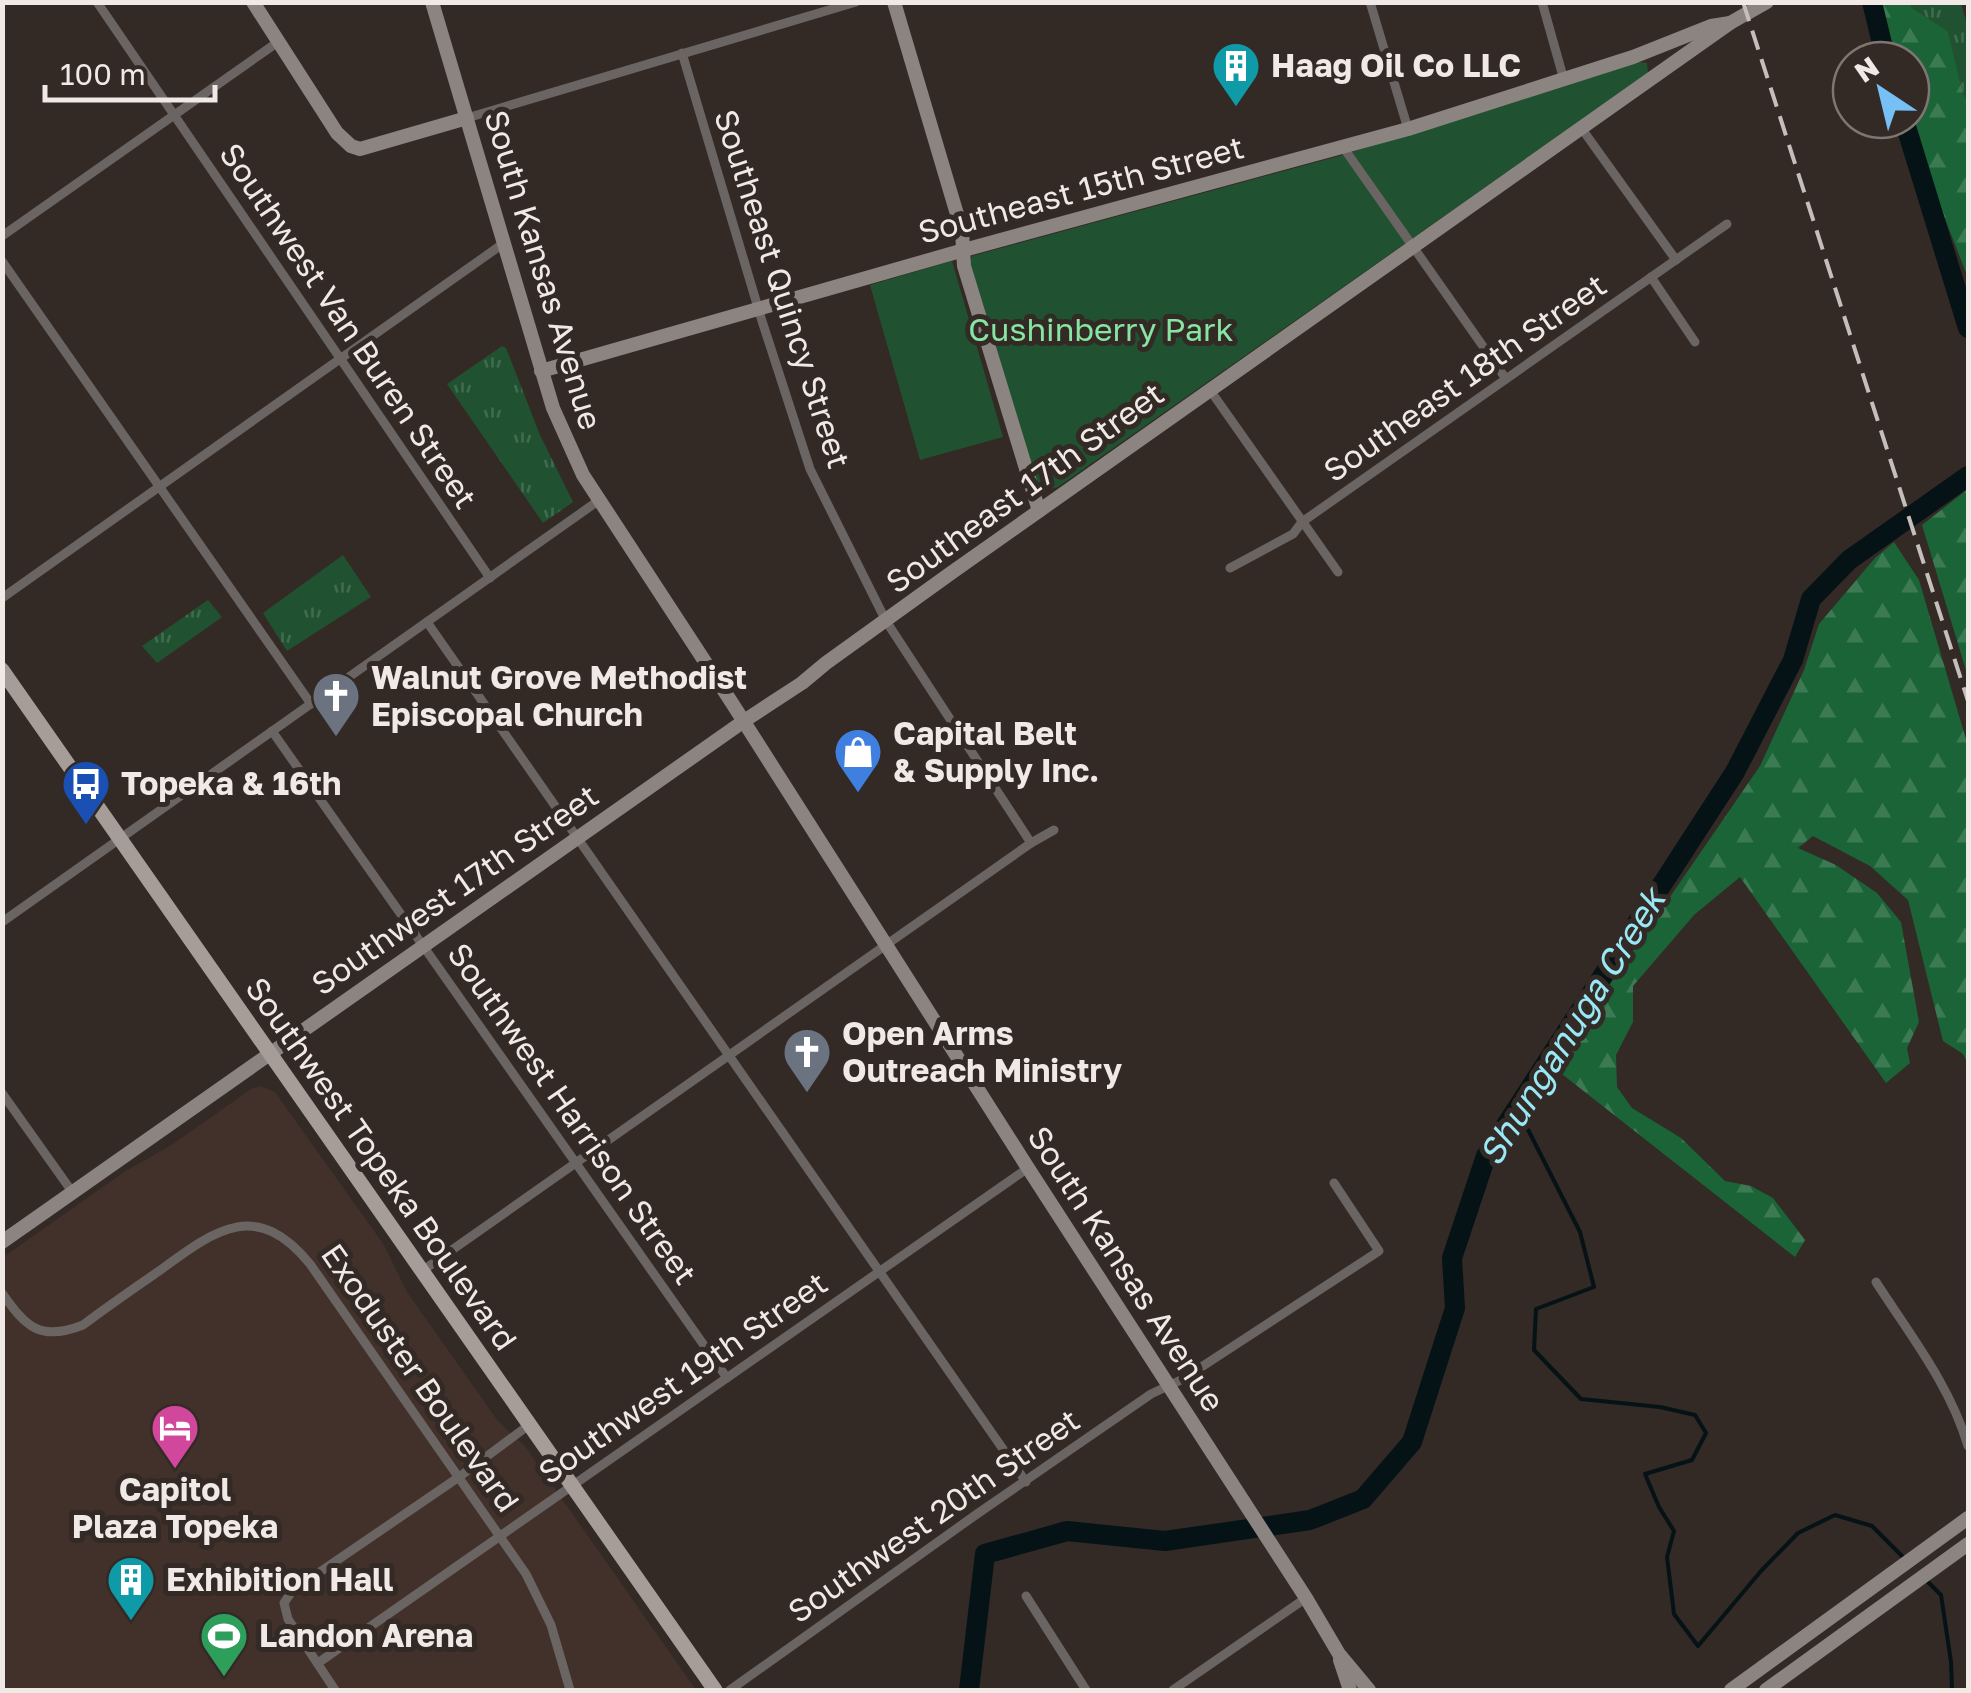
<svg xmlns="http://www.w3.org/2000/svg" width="1971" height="1693" font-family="'Golos Text',sans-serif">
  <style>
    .built { fill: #41312a }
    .grass { fill: url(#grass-tufts) }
    .forest { fill: url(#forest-firs) }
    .park { fill: #205231 }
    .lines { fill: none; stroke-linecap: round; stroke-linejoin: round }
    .stream { stroke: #061316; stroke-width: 4 }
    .river { stroke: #061316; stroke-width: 20 }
    .street { stroke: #6a6562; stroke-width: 9 }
    .secondary { stroke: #8c8481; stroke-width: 14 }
    .primary { stroke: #a79d98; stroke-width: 15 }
    .rail { stroke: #c6bebb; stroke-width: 4; stroke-dasharray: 20 10; stroke-linecap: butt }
    .labels { text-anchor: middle; stroke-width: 10; stroke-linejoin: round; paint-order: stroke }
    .poi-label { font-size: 32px; font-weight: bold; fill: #f0e9e6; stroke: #332925; text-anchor: start }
    .street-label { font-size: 32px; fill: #f0e9e6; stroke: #332925 }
    .park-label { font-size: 32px; fill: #85e5a1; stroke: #332925 }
    .water-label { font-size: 35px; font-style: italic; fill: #99e8f6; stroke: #332925 }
  </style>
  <defs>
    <pattern id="grass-tufts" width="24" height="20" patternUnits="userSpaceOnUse" patternTransform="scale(2.5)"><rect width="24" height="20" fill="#205231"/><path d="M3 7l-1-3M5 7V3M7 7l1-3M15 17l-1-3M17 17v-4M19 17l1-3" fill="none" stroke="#416b4f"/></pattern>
    <pattern id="forest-firs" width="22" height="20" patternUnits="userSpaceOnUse" patternTransform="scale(2.5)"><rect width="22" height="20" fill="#1a6437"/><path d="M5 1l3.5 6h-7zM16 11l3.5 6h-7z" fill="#3c7a54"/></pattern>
  </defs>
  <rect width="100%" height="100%" fill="#332925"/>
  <polygon class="built" points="260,1086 275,1092 384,1245 407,1292 498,1421 525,1446 696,1690 3,1690 2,1258 124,1172 173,1144 251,1089"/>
  <g class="grass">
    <polygon points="1910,3 1961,3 1968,28 1968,101 1963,94 1948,31 1912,8"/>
    <polygon points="502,346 506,348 540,435 573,502 543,523 447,384"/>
    <polygon points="343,555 371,597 287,651 263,613"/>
    <polygon points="208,600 222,617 157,663 142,646"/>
  </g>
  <g class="forest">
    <polygon points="1881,3 1910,3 1912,8 1948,31 1963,94 1968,101 1968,278 1930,180 1911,112 1911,60 1896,60"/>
    <polygon points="1968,489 1968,677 1922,525"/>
    <polygon points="1894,542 1919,580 1968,746 1968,1064 1963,1054 1943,1041 1908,900 1870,866 1813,836 1798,848 1836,865 1877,893 1901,922 1919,1022 1907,1048 1910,1063 1886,1083 1740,877 1694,915 1633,986 1633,1022 1616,1055 1617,1087 1632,1108 1681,1138 1725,1181 1751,1186 1773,1198 1805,1240 1795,1257 1553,1067 1760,766 1804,670 1819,624 1875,558"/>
  </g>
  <g class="park">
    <polygon points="1639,62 1647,63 1648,73 1058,487 1046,490 1035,482 969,264 972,256 1339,156"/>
    <polygon points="952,261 1003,437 920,460 870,285"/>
  </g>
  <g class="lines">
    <g class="stream">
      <polyline points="1517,1108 1580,1232 1594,1287 1536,1309 1534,1350 1581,1399 1660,1407 1695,1415 1706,1433 1692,1460 1645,1474 1659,1507 1674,1531 1667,1557 1674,1614 1698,1646 1761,1571 1798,1533 1835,1515 1872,1526 1904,1558"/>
      <polyline points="1925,1579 1941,1595 1951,1662 1952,1690"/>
    </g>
    <g class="river">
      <polyline points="1872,2 1886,60"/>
      <polyline points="1904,120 1968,328"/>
      <polyline points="969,1690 985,1554 1067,1531 1165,1541 1310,1520 1363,1499 1412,1442 1455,1308 1452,1258 1486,1156 1735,772 1793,660 1811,599 1849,560 1968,476"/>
    </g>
    <g class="street">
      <polyline points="97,2 490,578"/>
      <polyline points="1370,2 1408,129"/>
      <polyline points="1542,2 1564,80"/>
      <polyline points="682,53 762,321 810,469 886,621 1031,843"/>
      <polyline points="467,118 856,2"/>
      <polyline points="1582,129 1676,260"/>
      <polyline points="1343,147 1506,379"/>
      <polyline points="2,236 278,42"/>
      <polyline points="2,261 311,704"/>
      <polyline points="1651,277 1695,342"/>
      <polyline points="1210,390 1338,572"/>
      <polyline points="1230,568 1293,534 1302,522 1727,224"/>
      <polyline points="2,598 504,243"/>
      <polyline points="427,622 1026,1482"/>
      <polyline points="272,731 727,1378"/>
      <polyline points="2,922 598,501"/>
      <polyline points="2,1093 73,1193"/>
      <polyline points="422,1271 1031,843 1054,830"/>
      <path d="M 1876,1282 C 1910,1335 1950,1385 1968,1446"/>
      <path d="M 2,1293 C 26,1327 40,1342 83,1325 C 108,1306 133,1289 159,1271 C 215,1230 256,1198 310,1264 L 526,1574 L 551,1625 L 570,1690"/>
      <polyline points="1026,1596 1086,1690"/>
      <polyline points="318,1663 1028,1168"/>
      <polyline points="335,1690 288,1619 284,1603 292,1591 459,1477 529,1425"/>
      <polyline points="730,1690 977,1514 1151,1394 1183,1379 1379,1251 1334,1183"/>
      <polyline points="1173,1690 1306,1598"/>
    </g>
    <g class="secondary">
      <polyline points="253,2 337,133 351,146 360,149 467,118"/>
      <polyline points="432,2 553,408 583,475 732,703 1028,1168 1306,1598 1339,1654 1369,1690"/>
      <polyline points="894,2 962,231 964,266 1039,511"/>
      <polyline points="541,371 964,250 1408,129 1633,57 1711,26 1730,23 1767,2"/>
      <polyline points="2,1242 744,721 802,683 826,663 951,573 1730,23"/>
      <polyline points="1340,1660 1350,1690"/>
      <polyline points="1731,1690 1968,1518"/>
      <polyline points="1766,1690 1968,1544"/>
    </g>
    <polyline class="primary" points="2,670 715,1690"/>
    <polyline class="rail" points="1743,2 1968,701"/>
  </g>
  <defs>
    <g id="building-pin" transform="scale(2.5)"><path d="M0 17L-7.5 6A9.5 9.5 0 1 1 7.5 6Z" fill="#0f9aa8" stroke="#332925"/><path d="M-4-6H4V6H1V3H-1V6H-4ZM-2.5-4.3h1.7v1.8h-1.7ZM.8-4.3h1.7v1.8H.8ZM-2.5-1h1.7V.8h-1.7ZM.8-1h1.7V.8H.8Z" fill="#fff"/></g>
    <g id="church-pin" transform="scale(2.5)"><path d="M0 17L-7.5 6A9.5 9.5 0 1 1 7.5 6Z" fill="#6b7280" stroke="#332925"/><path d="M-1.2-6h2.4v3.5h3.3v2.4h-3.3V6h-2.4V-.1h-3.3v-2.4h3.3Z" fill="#fff"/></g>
    <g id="shop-pin" transform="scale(2.5)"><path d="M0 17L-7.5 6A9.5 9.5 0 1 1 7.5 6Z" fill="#3f7fe0" stroke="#332925"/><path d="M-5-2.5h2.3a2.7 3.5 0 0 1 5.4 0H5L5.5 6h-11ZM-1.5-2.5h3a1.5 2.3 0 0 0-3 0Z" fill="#fff"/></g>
    <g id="bus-pin" transform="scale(2.5)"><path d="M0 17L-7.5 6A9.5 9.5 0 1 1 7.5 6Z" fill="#1a4fb4" stroke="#332925"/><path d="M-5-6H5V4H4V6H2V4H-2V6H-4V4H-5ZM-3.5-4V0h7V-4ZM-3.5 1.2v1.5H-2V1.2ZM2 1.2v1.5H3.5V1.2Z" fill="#fff"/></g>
    <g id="hotel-pin" transform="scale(2.5)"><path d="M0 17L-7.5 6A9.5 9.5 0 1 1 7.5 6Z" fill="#d1479c" stroke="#332925"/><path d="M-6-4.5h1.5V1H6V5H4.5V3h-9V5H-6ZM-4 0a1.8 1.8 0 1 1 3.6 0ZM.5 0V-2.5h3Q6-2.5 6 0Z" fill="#fff"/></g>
    <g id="stadium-pin" transform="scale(2.5)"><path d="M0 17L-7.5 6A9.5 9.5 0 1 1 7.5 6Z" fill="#2e9e5b" stroke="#332925"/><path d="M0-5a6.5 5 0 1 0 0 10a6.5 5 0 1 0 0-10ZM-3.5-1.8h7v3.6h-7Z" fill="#fff"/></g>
  </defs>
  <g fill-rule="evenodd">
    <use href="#building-pin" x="1236" y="66"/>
    <use href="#church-pin" x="336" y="696"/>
    <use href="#shop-pin" x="858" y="752"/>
    <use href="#bus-pin" x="86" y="784"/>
    <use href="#church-pin" x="807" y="1052"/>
    <use href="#hotel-pin" x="175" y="1428"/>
    <use href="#building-pin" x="131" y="1580"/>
    <use href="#stadium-pin" x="224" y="1636"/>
  </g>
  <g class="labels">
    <g class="poi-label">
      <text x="1271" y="77">Haag Oil Co LLC</text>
      <text x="371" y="689">Walnut Grove Methodist<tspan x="371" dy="37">Episcopal Church</tspan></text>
      <text x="893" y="745">Capital Belt<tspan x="893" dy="37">&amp; Supply Inc.</tspan></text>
      <text x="121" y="795">Topeka &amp; 16th</text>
      <text x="842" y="1045">Open Arms<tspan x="842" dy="37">Outreach Ministry</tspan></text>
      <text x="175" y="1501" text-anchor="middle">Capitol<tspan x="175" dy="37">Plaza Topeka</tspan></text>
      <text x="166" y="1591">Exhibition Hall</text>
      <text x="259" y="1647">Landon Arena</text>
    </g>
    <g class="street-label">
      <text transform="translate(1081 190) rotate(-15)" y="11">Southeast 15th Street</text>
      <text transform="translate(543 270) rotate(73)" y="11">South Kansas Avenue</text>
      <text transform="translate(782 289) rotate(72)" y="11">Southeast Quincy Street</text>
      <text transform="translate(348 326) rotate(56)" y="11">Southwest Van Buren Street</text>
      <text transform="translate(1465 378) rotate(-35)" y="11">Southeast 18th Street</text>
      <text transform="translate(1025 488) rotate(-36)" y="11">Southeast 17th Street</text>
      <text transform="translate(455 890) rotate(-35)" y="11">Southwest 17th Street</text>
      <text transform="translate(572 1114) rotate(55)" y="11">Southwest Harrison Street</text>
      <text transform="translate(381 1164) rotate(55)" y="11">Southwest Topeka Boulevard</text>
      <text transform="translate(1126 1269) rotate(57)" y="11">South Kansas Avenue</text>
      <text transform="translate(420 1378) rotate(55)" y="11">Exoduster Boulevard</text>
      <text transform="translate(683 1378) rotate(-35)" y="11">Southwest 19th Street</text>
      <text transform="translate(934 1516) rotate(-35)" y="11">Southwest 20th Street</text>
    </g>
    <g class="park-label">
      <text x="1101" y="341">Cushinberry Park</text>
    </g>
    <g class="water-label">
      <text transform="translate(1572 1027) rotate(-58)" y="12">Shunganuga Creek</text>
    </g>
  </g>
  <rect width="1971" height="1693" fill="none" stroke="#f0e9e6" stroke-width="10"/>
  <g transform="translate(1881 90) rotate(325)"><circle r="48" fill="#332925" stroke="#7f7672" stroke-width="2.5"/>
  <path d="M0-8L18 38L0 25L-18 38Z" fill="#76c0f6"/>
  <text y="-15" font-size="28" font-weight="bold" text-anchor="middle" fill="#f0e9e6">N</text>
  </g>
  <path d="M45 85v15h170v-15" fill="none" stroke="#f0e9e6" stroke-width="5"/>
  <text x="60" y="85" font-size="30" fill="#f0e9e6" stroke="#332925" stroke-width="8" paint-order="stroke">100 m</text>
</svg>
